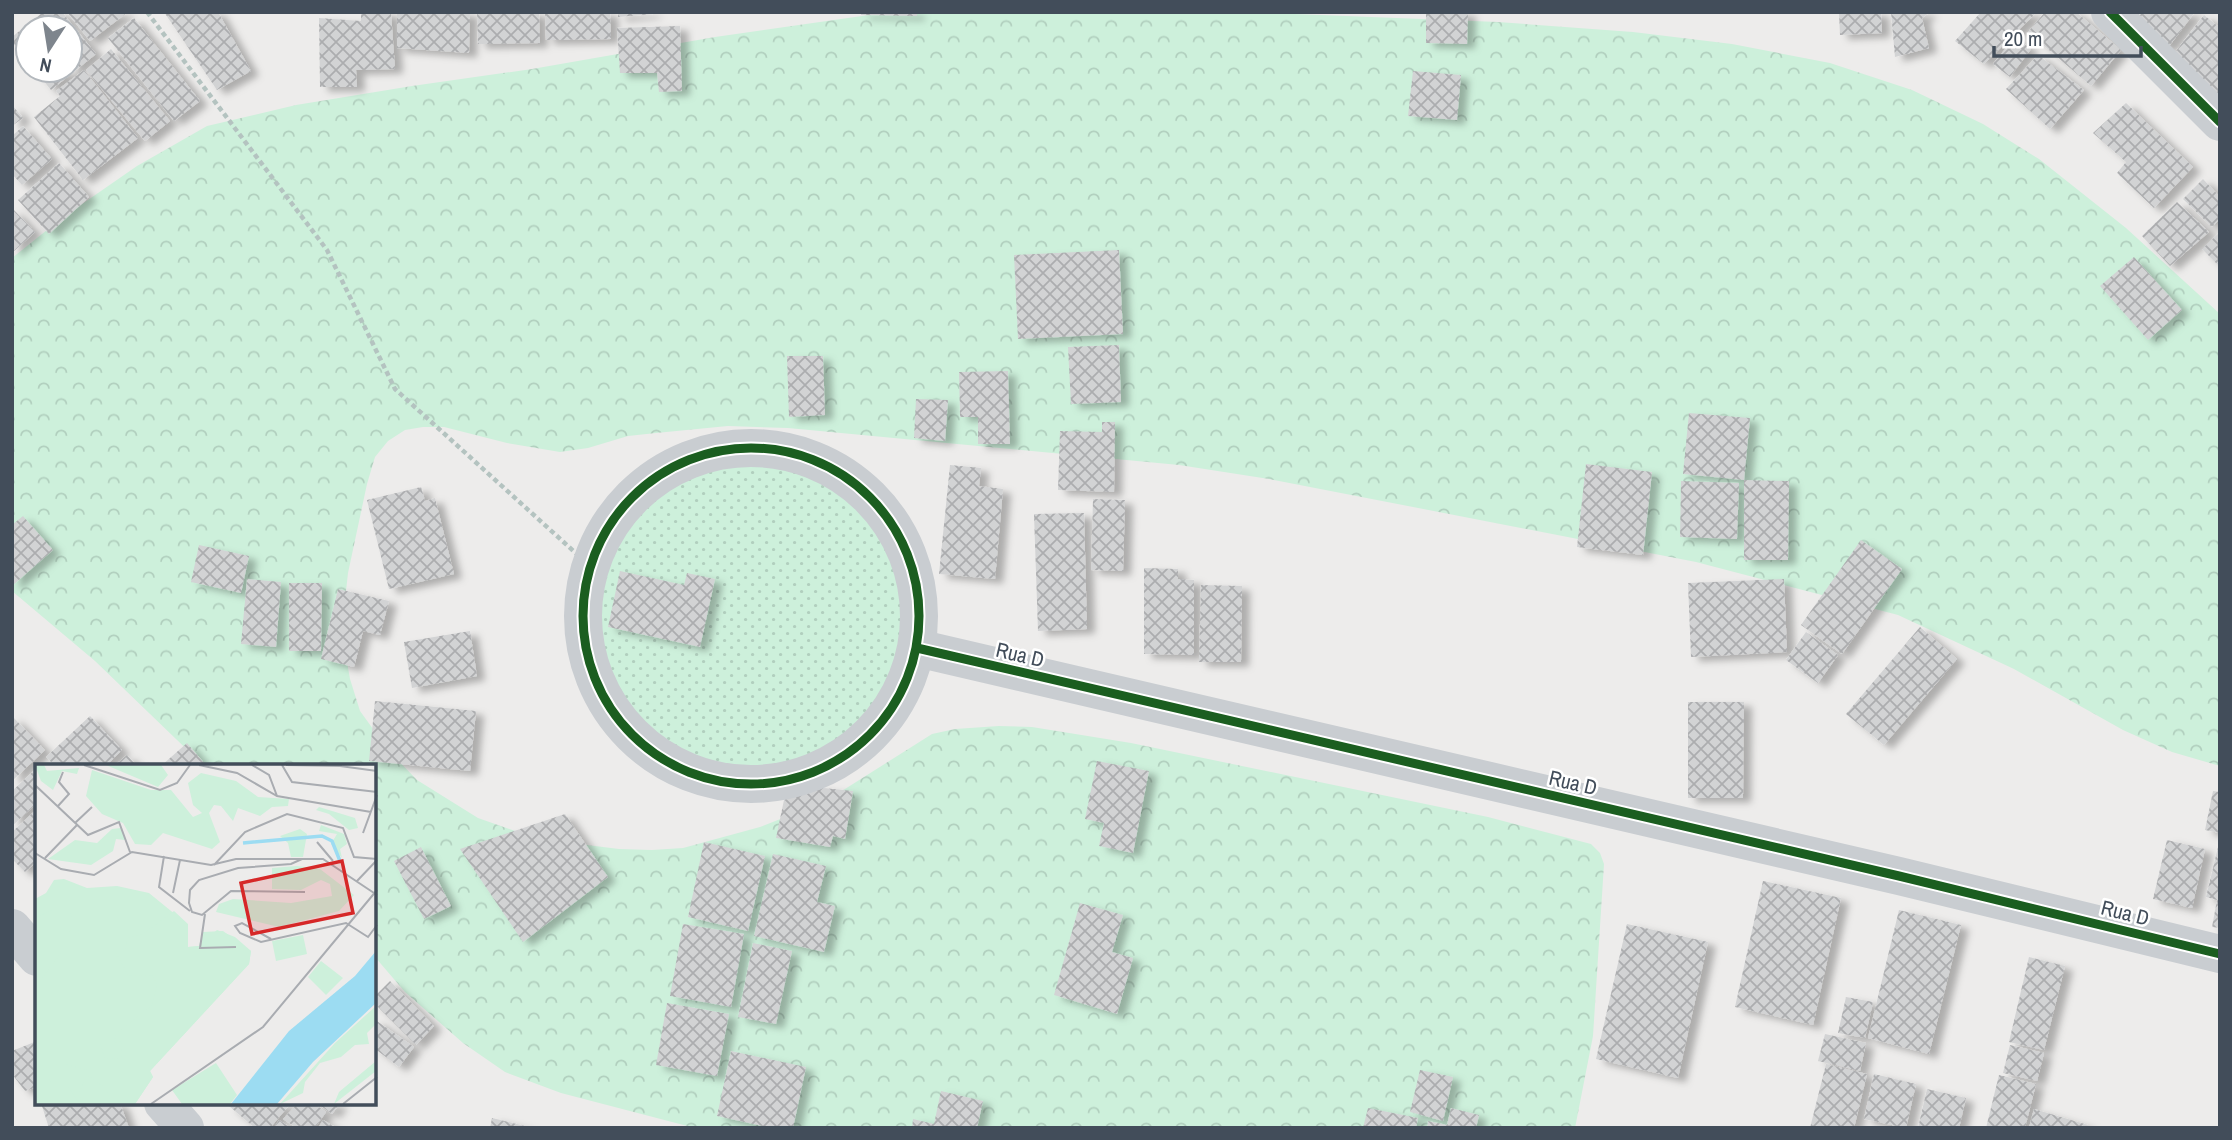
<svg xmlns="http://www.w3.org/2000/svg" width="2232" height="1140" font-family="'Archivo Narrow',sans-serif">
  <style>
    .grass { fill: url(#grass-dots) }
    .forest { fill: url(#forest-crowns) }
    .building { fill: url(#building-cross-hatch); filter: url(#shadow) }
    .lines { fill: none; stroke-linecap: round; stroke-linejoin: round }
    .path { stroke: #b4c3c0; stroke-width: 4.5; stroke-dasharray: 5 3.5; stroke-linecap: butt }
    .minor { stroke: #c9cdd1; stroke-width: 38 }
    .cycleway-casing { stroke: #fff; stroke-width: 13 }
    .cycleway { stroke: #1b5e20; stroke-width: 9 }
    .labels { text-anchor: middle; stroke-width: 5; stroke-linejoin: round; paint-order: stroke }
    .street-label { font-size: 21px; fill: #424d5a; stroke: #fff }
    .inset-river { fill: none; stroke: #9cdcf2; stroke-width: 3.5 }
    .inset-road { fill: none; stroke: #a9acb1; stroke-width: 2 }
    .view { fill: #d62828; fill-opacity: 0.15; stroke: #d62828; stroke-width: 3.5 }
    .inset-edge { fill: none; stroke: #424d5a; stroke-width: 3.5 }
  </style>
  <defs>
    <pattern id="grass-dots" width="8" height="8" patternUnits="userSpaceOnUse" patternTransform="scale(1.75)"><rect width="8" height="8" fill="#cdf0db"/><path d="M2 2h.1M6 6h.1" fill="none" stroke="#b1cfbe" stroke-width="1.8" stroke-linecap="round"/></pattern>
    <pattern id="forest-crowns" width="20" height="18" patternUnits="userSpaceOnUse" patternTransform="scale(1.75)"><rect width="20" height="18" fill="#cdf0db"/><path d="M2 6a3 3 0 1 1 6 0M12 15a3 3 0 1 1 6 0" fill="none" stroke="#b1cfbe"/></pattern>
    <pattern id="building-cross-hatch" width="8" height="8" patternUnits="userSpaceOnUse" patternTransform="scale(1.75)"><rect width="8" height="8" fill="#d2d3d4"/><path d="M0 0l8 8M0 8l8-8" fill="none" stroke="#acadaf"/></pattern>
    <filter id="shadow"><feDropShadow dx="8" dy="4.5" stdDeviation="3.5" flood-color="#0004"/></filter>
  </defs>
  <rect width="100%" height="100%" fill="#edeceb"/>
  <circle class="grass" cx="751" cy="616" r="166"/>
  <polygon class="forest" points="890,12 1242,12 1498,22 1633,32 1732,44 1830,63 1912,90 1983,124 2039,159 2126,228 2220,314 2220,766 2172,752 2123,730 2014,669 1898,615 1696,562 1269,479 1179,465 788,428 728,426 656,433 628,436 588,448 560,452 507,443 444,427 423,427 405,430 388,441 375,457 367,484 348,573 343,618 344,645 350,679 360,711 389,751 417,780 478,818 524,834 563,842 619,849 652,850 683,848 760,827 826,801 932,734 955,729 999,726 1032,727 1131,743 1488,817 1591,844 1600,853 1604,864 1593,1036 1575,1128 695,1128 561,1093 505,1072 463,1043 405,992 375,957 374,766 203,765 95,661 12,591 12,258 62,218 137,166 207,126 296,105 412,86 532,69 715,37"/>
  <g class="building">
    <polygon points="43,12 62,12 96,54 51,90 35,70 70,70 70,28 28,28 28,62 12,42 12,37"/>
    <polygon points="67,12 128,12 90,41"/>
    <polygon points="164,12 218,12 251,71 217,90"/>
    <polygon points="361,12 391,12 395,69 356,70 357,87 320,87 319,18 361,21"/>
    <polygon points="397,12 470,12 469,53 397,48"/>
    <polygon points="477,12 539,12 540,43 478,44"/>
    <polygon points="545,12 610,12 611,39 546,40"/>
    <polygon points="618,12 653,12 653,14 618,17"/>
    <polygon points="861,12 917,12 917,16 861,15"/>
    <polygon points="1426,12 1468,12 1467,44 1426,43"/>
    <polygon points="1839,12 1881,12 1882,33 1840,35"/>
    <polygon points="1891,12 1930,12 1922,18 1929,48 1895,57"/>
    <polygon points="1981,12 2037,12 1984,64 1955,41"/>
    <polygon points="2045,12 2076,12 2121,50 2091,86 2028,32"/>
    <polygon points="2142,12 2195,12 2167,49 2134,25"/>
    <polygon points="2204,15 2220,28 2220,105 2169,60"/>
    <polygon points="134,18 200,101 174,121 108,38"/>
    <polygon points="680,26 682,91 659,92 657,73 620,73 617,28"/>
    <polygon points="2015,37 2031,49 2010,77 1993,64"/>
    <polygon points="111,49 170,121 145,141 86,70"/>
    <polygon points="2038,55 2084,90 2050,129 2006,89"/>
    <polygon points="84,70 138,138 83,180 34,117 60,96 56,91"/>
    <polygon points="1413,71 1461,75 1457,120 1408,116"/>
    <polygon points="2126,103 2193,167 2154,208 2117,173 2126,162 2093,133"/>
    <polygon points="12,105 23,118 12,126"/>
    <polygon points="23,126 52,159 22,185 12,174 12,136"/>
    <polygon points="59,163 89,197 49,234 18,200"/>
    <polygon points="2203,179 2220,197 2220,219 2212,227 2183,199"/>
    <polygon points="2177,202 2209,232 2170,266 2142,236"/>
    <polygon points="12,208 35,232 12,253"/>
    <polygon points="2220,232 2220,267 2202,249"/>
    <polygon points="1119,250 1123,334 1018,339 1014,255"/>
    <polygon points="2134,257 2182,310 2148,340 2100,286"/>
    <polygon points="1119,345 1121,402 1071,404 1068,347"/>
    <polygon points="787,356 823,356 825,415 789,417"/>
    <polygon points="1008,371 1010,444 978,444 978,417 960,417 959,372"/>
    <polygon points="916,399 948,400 945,441 914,438"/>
    <polygon points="1689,413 1750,418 1744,480 1683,474"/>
    <polygon points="1102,422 1115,422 1114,492 1058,490 1060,431 1102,432"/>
    <polygon points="1586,464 1652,472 1643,555 1577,547"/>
    <polygon points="950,465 981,468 979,486 1003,489 995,579 939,574"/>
    <polygon points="1744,480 1789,481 1788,560 1744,560"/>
    <polygon points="1681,481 1739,483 1737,539 1680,537"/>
    <polygon points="421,487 425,501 435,498 454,574 389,589 367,500"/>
    <polygon points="1093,499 1125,500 1123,571 1091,570"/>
    <polygon points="1084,513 1087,629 1038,631 1034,514"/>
    <polygon points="23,516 53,550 12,586 12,525"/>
    <polygon points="1861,540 1902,569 1842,654 1801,625"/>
    <polygon points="199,545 249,556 241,593 191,582"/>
    <polygon points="1144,568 1178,569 1178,579 1194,580 1194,655 1144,654"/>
    <polygon points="620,571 684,585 687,573 715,579 700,647 608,627"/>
    <polygon points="247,579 281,582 276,647 241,644"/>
    <polygon points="1784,579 1787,652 1691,657 1688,583"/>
    <polygon points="289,583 322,583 321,651 289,651"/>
    <polygon points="1201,585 1242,586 1241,662 1199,662"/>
    <polygon points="338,589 389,601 380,635 363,631 354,667 321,659"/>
    <polygon points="1920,627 1957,659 1884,745 1846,714"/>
    <polygon points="470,631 477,676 412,688 404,642"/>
    <polygon points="1806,632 1838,655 1818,683 1786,660"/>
    <polygon points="375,701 476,711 470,771 369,761"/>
    <polygon points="1688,702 1744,702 1743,798 1688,798"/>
    <polygon points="12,716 45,750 12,781"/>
    <polygon points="90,716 122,750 106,766 55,766 46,757"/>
    <polygon points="187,743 204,763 201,766 161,766"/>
    <polygon points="127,755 137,766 114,766"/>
    <polygon points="1097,761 1149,771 1133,853 1099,846 1104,823 1085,819"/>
    <polygon points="37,768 37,803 12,826 12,791"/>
    <polygon points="804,786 853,791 845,839 833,836 830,847 776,838 784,800"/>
    <polygon points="2213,791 2220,792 2220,833 2205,830"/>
    <polygon points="37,809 37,861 25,872 12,859 12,832"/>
    <polygon points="565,814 608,877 523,942 460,849"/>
    <polygon points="2167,840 2205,849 2192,908 2153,899"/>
    <polygon points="704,842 765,856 748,931 688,917"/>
    <polygon points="2219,843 2220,843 2220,928 2212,927 2217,900 2206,897"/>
    <polygon points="421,847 451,906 424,919 394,861"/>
    <polygon points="773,854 826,866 817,902 835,906 824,952 754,936"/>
    <polygon points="1763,881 1841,898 1813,1025 1735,1007"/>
    <polygon points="1080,903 1123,915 1112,952 1133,958 1117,1014 1054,995"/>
    <polygon points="1899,910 1961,925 1929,1054 1868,1038"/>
    <polygon points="683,924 744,934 731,1007 670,996"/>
    <polygon points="1627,924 1708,942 1678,1078 1596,1059"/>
    <polygon points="753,943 792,951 776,1024 738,1017"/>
    <polygon points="2029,957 2065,966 2044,1050 2009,1042"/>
    <polygon points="390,981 434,1026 416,1045 374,1003 374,997"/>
    <polygon points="1846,997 1873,1002 1865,1038 1838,1033"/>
    <polygon points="667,1003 729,1014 717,1076 656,1065"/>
    <polygon points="374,1019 414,1047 399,1067 374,1048"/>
    <polygon points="1825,1034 1866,1043 1860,1071 1818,1061"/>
    <polygon points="37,1041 37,1087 25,1091 12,1074 12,1051"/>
    <polygon points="2010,1045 2044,1053 2037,1081 2003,1073"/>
    <polygon points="731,1051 806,1067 793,1128 772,1128 717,1116"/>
    <polygon points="1826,1064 1867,1074 1854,1128 1810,1128"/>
    <polygon points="1420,1070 1453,1077 1443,1121 1410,1112"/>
    <polygon points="1874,1074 1916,1084 1906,1128 1864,1119"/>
    <polygon points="1999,1075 2036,1084 2025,1128 1986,1128"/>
    <polygon points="1927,1089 1966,1098 1959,1128 1918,1128"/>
    <polygon points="941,1091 983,1101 977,1128 912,1128 913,1119 934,1124"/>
    <polygon points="41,1103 120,1103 129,1128 49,1128"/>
    <polygon points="231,1103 291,1103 270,1128 255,1128 229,1106"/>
    <polygon points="298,1103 313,1103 326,1112 315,1128 297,1128 283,1119"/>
    <polygon points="317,1103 340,1103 332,1114"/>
    <polygon points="1368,1108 1418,1118 1416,1128 1363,1128"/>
    <polygon points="1451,1108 1479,1115 1476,1128 1427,1128 1428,1121 1447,1125"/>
    <polygon points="2034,1109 2088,1125 2087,1128 2029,1128"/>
    <polygon points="492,1118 529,1127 529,1128 490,1128"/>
    <polygon points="279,1120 291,1128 274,1128"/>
    <polygon points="323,1120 337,1128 318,1128"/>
  </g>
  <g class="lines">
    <polyline class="path" points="147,12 327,250 395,389 590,566"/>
    <g class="minor">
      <polyline points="2110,12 2220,122"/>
      <circle cx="751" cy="616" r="168"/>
      <polyline points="917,648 1899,876 2220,954"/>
      <polyline points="12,928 37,957"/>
      <polyline points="163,1103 185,1128"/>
    </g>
    <g class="cycleway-casing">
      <g id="cycleway">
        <polyline points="2110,12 2220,122"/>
        <circle cx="751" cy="616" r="168"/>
        <polyline points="917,648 1899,876 2220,954"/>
      </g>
    </g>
    <use href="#cycleway" class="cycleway"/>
  </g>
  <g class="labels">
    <g class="street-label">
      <text transform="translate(1020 655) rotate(13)" y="7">Rua D</text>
      <text transform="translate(1573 783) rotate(13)" y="7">Rua D</text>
      <text transform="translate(2125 913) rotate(14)" y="7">Rua D</text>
    </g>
  </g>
  <g transform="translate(35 764)">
    <rect width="341" height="341" fill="#edeceb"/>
    <path d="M 29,115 L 52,124 L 82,122 L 114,129 L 152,160 L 153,183 L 164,182 L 182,166 L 200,173 L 216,187 L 214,200 L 115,307 L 118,313 L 100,340 L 0,340 L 0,135 L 11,129 L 19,116 ZM 286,197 L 308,214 L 291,231 L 273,213 Z" fill="#cdf0db"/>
    <path d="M 0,1 L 9,1 L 12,7 L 44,4 L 42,10 L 27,7 L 18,26 L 6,17 ZM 71,1 L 126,1 L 133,11 L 123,23 ZM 57,6 L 116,26 L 136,26 L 158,53 L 167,49 L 158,41 L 153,19 L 166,9 L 201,17 L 223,33 L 254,35 L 253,42 L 237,43 L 225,52 L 203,44 L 198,57 L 186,42 L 179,41 L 174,49 L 185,78 L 177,85 L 128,69 L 116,81 L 100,80 L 88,59 L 67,50 L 51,32 ZM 284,43 L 320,54 L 323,64 L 314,66 L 294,50 L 281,46 ZM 286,61 L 309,70 L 312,80 L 305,85 L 307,94 L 296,80 L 302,70 L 284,67 ZM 86,64 L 90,76 L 81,75 L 78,87 L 56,101 L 13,95 L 40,76 L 62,79 L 77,65 ZM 265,65 L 272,70 L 268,93 L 256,93 L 253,79 L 245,72 ZM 262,102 L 285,105 L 319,131 L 304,147 L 244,163 L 181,148 L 184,140 L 198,135 L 256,139 L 297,132 L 295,120 L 286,116 L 266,126 L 237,125 L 237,104 ZM 17,146 L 35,149 L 45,170 L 35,166 L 33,180 L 0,223 L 0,154 ZM 139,147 L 153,160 L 153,183 L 164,182 L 168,168 L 188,167 L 216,187 L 214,200 L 115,307 L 118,313 L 100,340 L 94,337 L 78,340 L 69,323 L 52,311 L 44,329 L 49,340 L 45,340 L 33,323 L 15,317 L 8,304 L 25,299 L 52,306 L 65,280 L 70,294 L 86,295 L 87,277 L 79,279 L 81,270 L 117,241 L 122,221 L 118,212 L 93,211 L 81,189 L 91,184 L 92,174 L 108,170 ZM 341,242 L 341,260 L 332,269 L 334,280 L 320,281 L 306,293 L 285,299 L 270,318 L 268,329 L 245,340 L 300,279 ZM 341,297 L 341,307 L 299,340 L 304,328 ZM 181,299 L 202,331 L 195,340 L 147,340 L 137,326 Z" fill="#cdf0db"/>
    <path d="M 268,171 L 272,190 L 241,197 L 237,177 Z" fill="#cdf0db"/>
    <path d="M 341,187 L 341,239 L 278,298 L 242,340 L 196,340 L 254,267 L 320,212 Z" fill="#9cdcf2"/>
    <path class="inset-river" d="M 208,79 L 287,72 L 297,77 L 305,97"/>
    <path class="inset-road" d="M 49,1 L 125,26 L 142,19 L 155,1M 164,1 L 202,9 L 242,32 L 336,48M 217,1 L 234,11 L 242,32M 247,1 L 257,18 L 342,28M 251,1 L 307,2M 305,2 L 342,7M 0,21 L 53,71 L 84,58 L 95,88M 23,42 L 34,30 L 24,18 L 28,8M 40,59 L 57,43M 328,69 L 342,31M 282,78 L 298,97M 0,89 L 26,105 L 59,111 L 97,88 L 176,101 L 201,95 L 288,95 L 342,131M 129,92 L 124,123 L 155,147M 10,94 L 42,61M 267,95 L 256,100 L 203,104 L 164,116 L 155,126 L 154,139 L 157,148 L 167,151 L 196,127 L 270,128M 179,101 L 210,68 L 252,50 L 308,64 L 319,93 L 342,95M 322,117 L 342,96M 138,129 L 145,96M 170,150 L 165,184 L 201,183M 236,175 L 207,159 L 200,162 L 205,169 L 226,178 L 311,159 L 333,173 L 342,161M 116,340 L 228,263 L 342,126M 308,340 L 342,313"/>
    <path class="view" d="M 307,97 L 318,149 L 217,170 L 206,119 Z"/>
    <rect width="341" height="341" class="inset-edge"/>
  </g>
  <rect width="2232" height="1140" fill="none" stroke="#424d5a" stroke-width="28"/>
  <g transform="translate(49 49) rotate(192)"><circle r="33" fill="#ffffff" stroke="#b3b8bd" stroke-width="2"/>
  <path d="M0-5L12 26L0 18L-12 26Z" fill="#7e858d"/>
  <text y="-10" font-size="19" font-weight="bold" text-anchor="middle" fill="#424d5a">N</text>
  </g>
  <path d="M1994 46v10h147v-10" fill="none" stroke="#424d5a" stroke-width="3.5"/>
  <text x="2004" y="46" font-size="21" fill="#424d5a" stroke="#ffffff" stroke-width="5" paint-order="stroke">20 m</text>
</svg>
